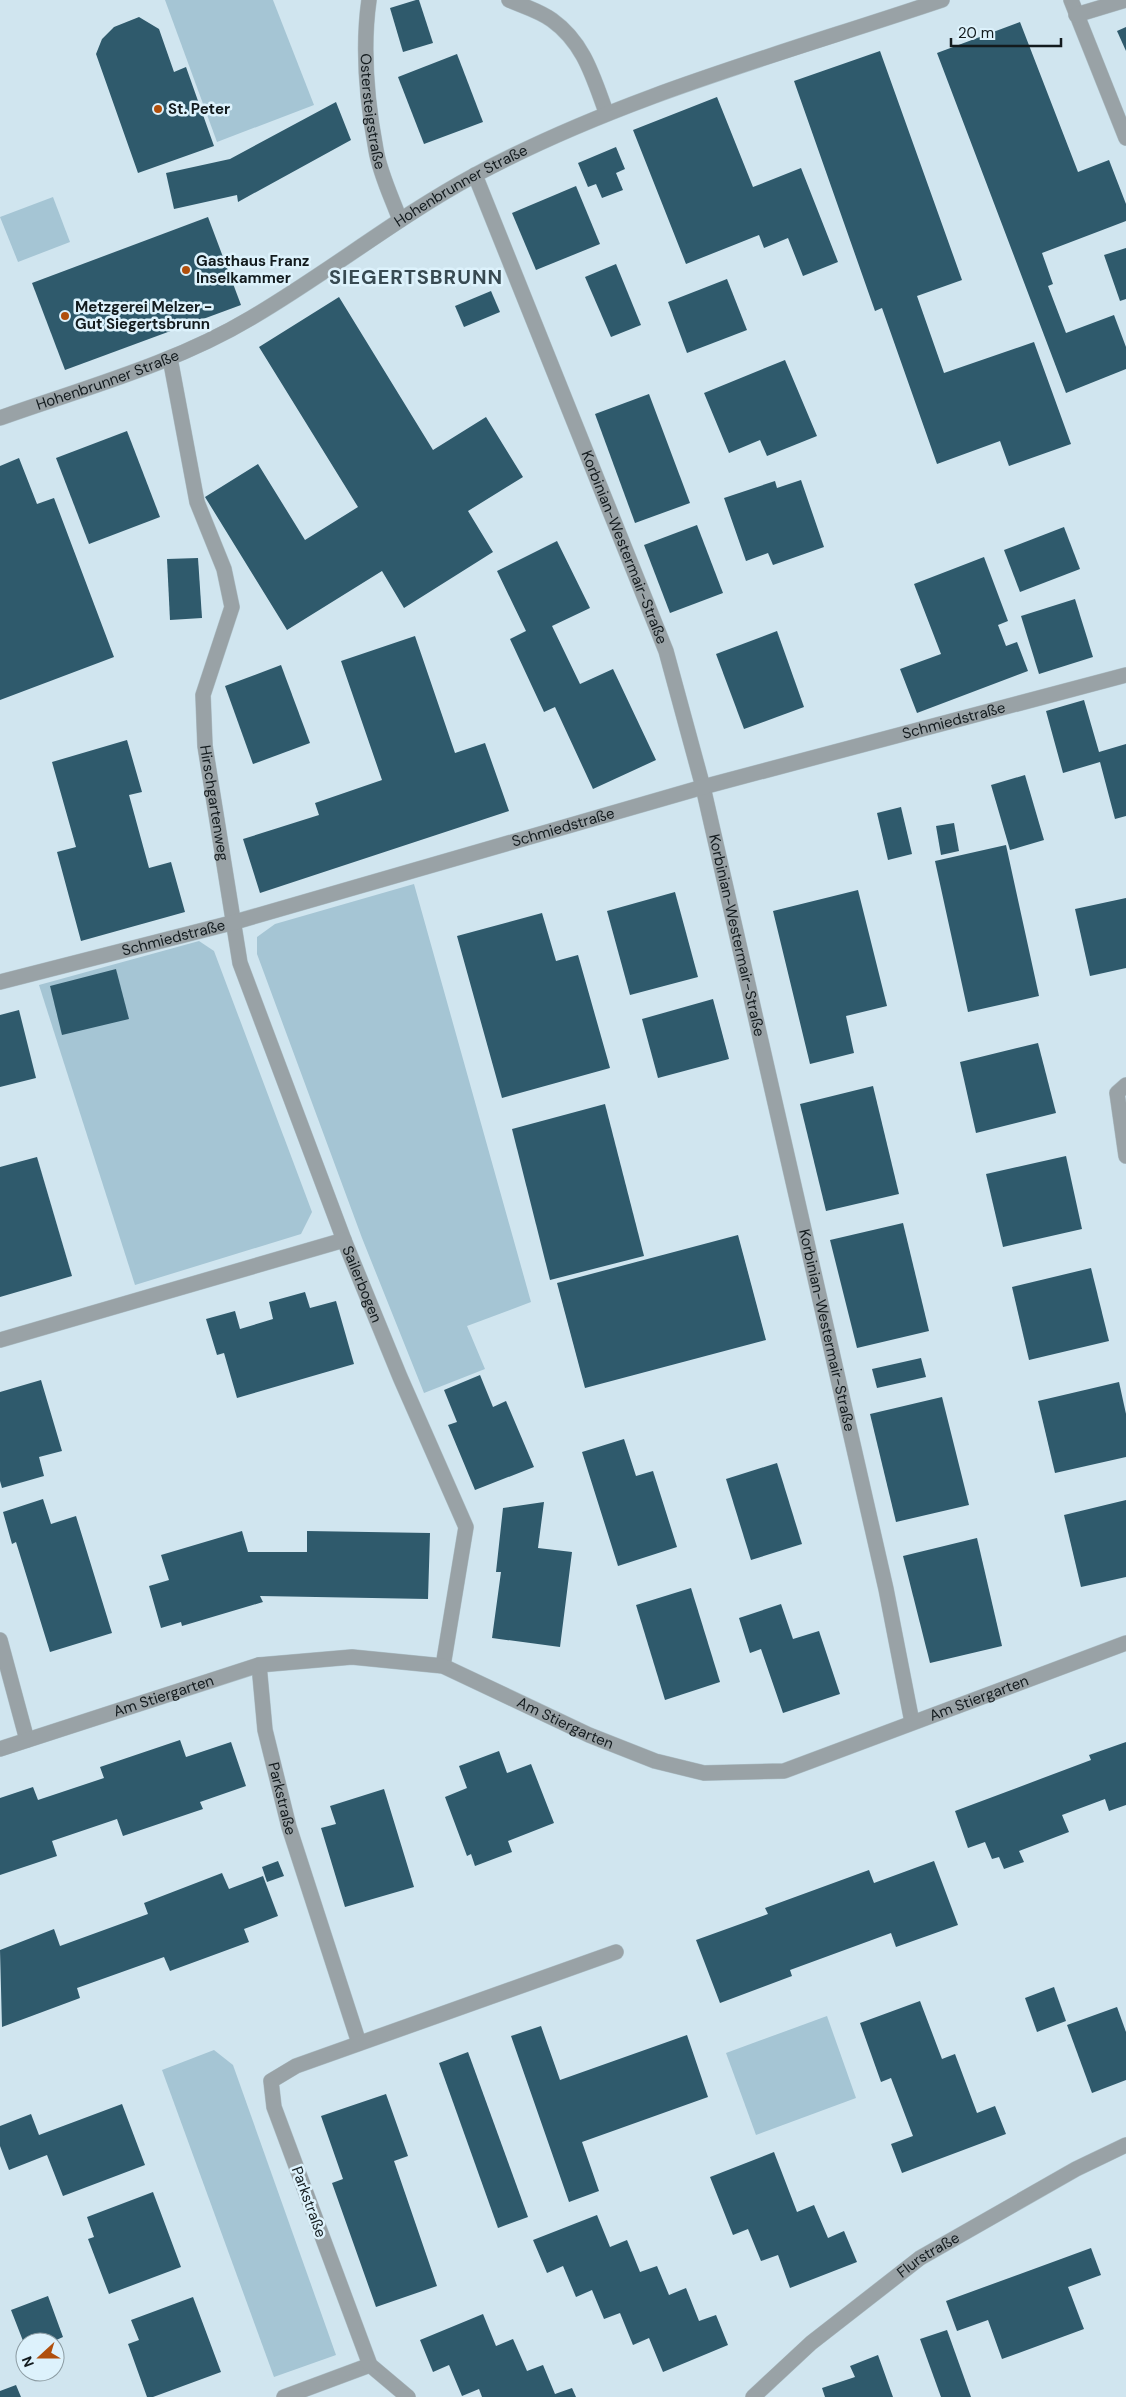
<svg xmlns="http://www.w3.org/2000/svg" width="1126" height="2397" font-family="'DM Sans',sans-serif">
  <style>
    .green { fill: #a5c5d4 }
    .building { fill: #2f5a6c }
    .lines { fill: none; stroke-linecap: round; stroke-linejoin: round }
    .minor-casing { stroke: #aec1c9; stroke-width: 16 }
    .minor { stroke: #99a2a6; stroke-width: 15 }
    .poi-dot { fill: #b04f0c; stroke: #ddf2fc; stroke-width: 2 }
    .labels { text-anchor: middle; stroke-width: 5; stroke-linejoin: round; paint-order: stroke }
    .poi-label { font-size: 15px; font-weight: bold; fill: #131b1e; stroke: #ddf2fc; text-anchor: start }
    .street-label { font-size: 15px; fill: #131b1e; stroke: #ddf2fc }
    .district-label { font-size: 20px; font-weight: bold; letter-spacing: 1px; fill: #384a52; stroke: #ddf2fc }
  </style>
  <rect width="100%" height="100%" fill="#d0e5ef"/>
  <g class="green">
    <polygon points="165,0 273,0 314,105 217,142"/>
    <polygon points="53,197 70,242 18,262 0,217"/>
    <polygon points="414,884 531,1302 467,1326 485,1369 424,1393 362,1238 257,954 257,937 275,924"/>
    <polygon points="199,941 214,951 312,1212 301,1234 135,1285 39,985"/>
    <polygon points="827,2016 856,2098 756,2135 726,2053"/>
    <polygon points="214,2050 233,2065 336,2355 274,2377 162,2070"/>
  </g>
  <g class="building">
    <polygon points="416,0 419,0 433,43 403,52 390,8"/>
    <polygon points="139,17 159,29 174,72 186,67 214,146 138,173 96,54 102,39 114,27"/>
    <polygon points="1020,22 1078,172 1109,160 1126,204 1126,221 1042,253 1053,284 1048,286 1066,333 1114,315 1126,347 1126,369 1066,393 937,53"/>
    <polygon points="1126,27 1126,51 1117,31"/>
    <polygon points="880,51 962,280 917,296 944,373 1034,342 1071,444 1009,466 1000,441 937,464 882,308 875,311 794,81"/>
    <polygon points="457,54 483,122 424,144 398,77"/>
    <polygon points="717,97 753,187 801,168 838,262 803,276 788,238 764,248 759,235 686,264 633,130"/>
    <polygon points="336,102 351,140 238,202 237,195 174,209 166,173 230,159"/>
    <polygon points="616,147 625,169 616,173 623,190 602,198 596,184 588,187 578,163"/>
    <polygon points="576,186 600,244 536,270 512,213"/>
    <polygon points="208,217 241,305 65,370 32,283"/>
    <polygon points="1126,248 1126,299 1120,301 1104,255"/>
    <polygon points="616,264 641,325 611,337 585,277"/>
    <polygon points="727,279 747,330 687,353 668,302"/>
    <polygon points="491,291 500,312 464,327 455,306"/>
    <polygon points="339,297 433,450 486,417 523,477 468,511 493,552 404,608 382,571 287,630 205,497 258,464 305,540 358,507 259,347"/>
    <polygon points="785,360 817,436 767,456 760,440 729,453 704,393"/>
    <polygon points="649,394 690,503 635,523 595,414"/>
    <polygon points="127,431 160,517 89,544 56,458"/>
    <polygon points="19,458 37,504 54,498 114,657 0,700 0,466"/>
    <polygon points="801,480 824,547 773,565 768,553 746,561 724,498 775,481 777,488"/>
    <polygon points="697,525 723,593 670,613 644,545"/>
    <polygon points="1064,527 1080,569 1020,592 1004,550"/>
    <polygon points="557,541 590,608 552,626 580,684 613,669 656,760 593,789 555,707 544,712 510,639 526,631 497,571"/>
    <polygon points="984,557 1008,621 998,625 1006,646 1017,642 1028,671 917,713 900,669 941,654 914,584"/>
    <polygon points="198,558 202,618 170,620 167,559"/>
    <polygon points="1075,599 1093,657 1039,674 1021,616"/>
    <polygon points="777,631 804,707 744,729 716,654"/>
    <polygon points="415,636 455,753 485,743 509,811 260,893 243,839 319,815 315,803 382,780 341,661"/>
    <polygon points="281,665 310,743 253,764 225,686"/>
    <polygon points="1084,700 1099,752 1126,744 1126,816 1115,819 1100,762 1063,773 1046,711"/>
    <polygon points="127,740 142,792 129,795 149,868 171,862 185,912 81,941 57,852 76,847 52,762"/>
    <polygon points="1025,775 1044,840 1010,850 991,785"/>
    <polygon points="901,807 912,854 888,860 877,813"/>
    <polygon points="954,823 959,851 941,855 936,826"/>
    <polygon points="1006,845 1039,996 968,1012 935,861"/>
    <polygon points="858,890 887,1006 846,1016 854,1053 810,1064 773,911"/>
    <polygon points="675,892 698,977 630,995 607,911"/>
    <polygon points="1126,898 1126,968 1090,976 1075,909"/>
    <polygon points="542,913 556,961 578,955 610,1068 502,1098 457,936"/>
    <polygon points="116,969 129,1019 62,1035 50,986"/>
    <polygon points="713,999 729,1059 658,1078 642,1019"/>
    <polygon points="19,1010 36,1078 0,1087 0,1015"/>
    <polygon points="1038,1043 1056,1113 976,1133 960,1062"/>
    <polygon points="873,1086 899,1194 826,1211 800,1104"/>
    <polygon points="605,1104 644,1256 550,1280 512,1129"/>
    <polygon points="1066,1156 1082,1229 1003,1247 986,1174"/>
    <polygon points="37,1157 72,1276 0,1297 0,1167"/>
    <polygon points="903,1223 929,1331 857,1348 830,1240"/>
    <polygon points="738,1235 766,1340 585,1388 557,1283"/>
    <polygon points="1091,1268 1109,1341 1029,1360 1012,1287"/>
    <polygon points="305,1292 310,1308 336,1301 354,1364 237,1398 224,1353 217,1355 206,1319 235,1311 240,1329 273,1319 269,1302"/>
    <polygon points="921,1358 926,1377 877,1388 872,1369"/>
    <polygon points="480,1375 493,1407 506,1401 534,1467 475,1490 448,1425 457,1422 444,1390"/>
    <polygon points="41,1380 62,1451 39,1457 44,1476 2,1488 0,1481 0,1392"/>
    <polygon points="1119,1382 1126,1414 1126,1457 1055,1473 1038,1401"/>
    <polygon points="942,1397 969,1505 896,1522 870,1414"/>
    <polygon points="624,1439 636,1476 653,1471 677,1547 618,1566 582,1452"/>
    <polygon points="777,1463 802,1544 751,1560 726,1479"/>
    <polygon points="43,1499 51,1524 76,1516 112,1633 50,1652 16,1542 12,1544 3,1512"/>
    <polygon points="1126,1500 1126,1577 1081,1587 1064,1515"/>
    <polygon points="544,1502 538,1548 572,1552 560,1647 492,1638 501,1572 496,1572 503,1508"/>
    <polygon points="242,1531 248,1552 307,1552 307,1531 430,1533 428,1599 260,1596 263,1602 182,1626 181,1622 161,1628 149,1586 169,1580 161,1555"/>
    <polygon points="977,1538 1002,1646 930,1663 903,1556"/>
    <polygon points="691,1588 720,1682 665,1700 636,1605"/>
    <polygon points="781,1604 793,1639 819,1631 840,1694 783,1713 761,1649 750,1653 739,1618"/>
    <polygon points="180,1740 186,1757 231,1742 246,1786 200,1802 203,1809 123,1836 117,1819 52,1841 57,1856 0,1875 0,1798 33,1787 38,1800 104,1778 100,1767"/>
    <polygon points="1126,1742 1126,1805 1109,1811 1105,1799 1062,1815 1069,1832 1019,1851 1024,1862 1004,1869 999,1857 992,1859 985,1842 968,1848 955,1811 1091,1760 1089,1755"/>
    <polygon points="499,1751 507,1773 531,1764 554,1823 508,1841 512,1852 475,1866 471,1854 467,1856 445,1797 467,1788 459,1766"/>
    <polygon points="384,1789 414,1887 345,1907 321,1828 336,1824 330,1806"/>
    <polygon points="278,1861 284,1876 267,1882 262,1867"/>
    <polygon points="934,1861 958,1925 896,1947 891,1933 790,1970 792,1976 720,2003 696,1940 768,1914 765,1908 869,1870 874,1883"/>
    <polygon points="222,1873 229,1889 263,1876 278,1916 244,1929 249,1942 170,1971 164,1957 77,1988 80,1998 2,2027 0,1950 54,1929 60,1946 148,1914 144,1903"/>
    <polygon points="1054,1987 1066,2021 1037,2032 1025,1998"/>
    <polygon points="920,2001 942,2059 955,2054 977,2113 995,2106 1006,2134 902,2173 891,2144 913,2136 891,2078 881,2082 860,2023"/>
    <polygon points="1117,2007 1126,2032 1126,2080 1092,2093 1067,2025"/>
    <polygon points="541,2026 560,2080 687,2035 708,2097 582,2142 599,2191 569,2202 511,2036"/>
    <polygon points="468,2052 528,2217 498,2228 439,2063"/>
    <polygon points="386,2094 408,2156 394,2161 437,2286 376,2307 332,2183 343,2179 321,2116"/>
    <polygon points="122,2104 145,2165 63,2196 47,2155 9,2170 0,2146 0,2126 31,2114 39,2135"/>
    <polygon points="774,2152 797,2212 814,2205 828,2238 844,2231 857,2262 790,2288 778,2255 761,2261 748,2229 733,2235 710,2177"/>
    <polygon points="153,2192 181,2267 109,2294 88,2239 94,2237 87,2217"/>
    <polygon points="597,2215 610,2247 627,2240 640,2272 657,2266 669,2295 686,2288 699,2321 716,2315 728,2345 663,2372 649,2338 633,2345 620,2313 604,2319 592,2290 576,2297 563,2266 547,2273 533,2240"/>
    <polygon points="1091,2248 1101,2275 1068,2287 1084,2329 1002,2359 988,2320 957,2331 946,2301"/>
    <polygon points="48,2296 63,2337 52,2342 25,2342 25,2346 11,2310"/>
    <polygon points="193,2297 221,2372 153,2397 147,2397 128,2344 139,2340 131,2320"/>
    <polygon points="483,2314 496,2346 513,2339 527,2371 543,2365 555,2394 572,2388 576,2397 482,2397 479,2389 462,2396 449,2365 433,2372 420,2340"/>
    <polygon points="947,2330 971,2397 941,2397 920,2339"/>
    <polygon points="878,2355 893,2397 825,2397 822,2388 855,2377 850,2366"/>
    <polygon points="16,2385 21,2397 0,2397 0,2391"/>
  </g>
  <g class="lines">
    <g class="minor-casing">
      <g id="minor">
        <path id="s1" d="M 369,0 C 362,49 367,102 376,150 C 380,174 392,198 400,220"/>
        <path d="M 509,0 C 523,6 540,11 552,20 C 584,43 593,77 606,112"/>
        <polyline points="1071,0 1126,138"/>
        <polyline points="1076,15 1126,0"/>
        <path id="s2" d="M 475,175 L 666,651 L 703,787 L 886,1589 L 912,1722"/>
        <path id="s3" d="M 170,358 L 197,502 L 224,569 L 232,607 L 203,695 L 205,746 L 240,963 L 344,1240"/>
        <path id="s4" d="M 0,418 C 84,388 174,364 251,318 C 328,273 397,217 475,175 C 622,96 785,53 942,0"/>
        <path id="s5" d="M 0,982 L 235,922 L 703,787 L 1126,675"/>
        <polyline points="1126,1085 1117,1093 1126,1156"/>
        <path id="s6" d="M 0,1340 L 344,1240 L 400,1377 L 466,1527 L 443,1666"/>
        <polyline points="0,1640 27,1740"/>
        <path id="s7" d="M 259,1665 L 265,1730 L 289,1827 L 359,2043"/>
        <path id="s8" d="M 0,1749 L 259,1665 L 352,1657 L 443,1666 L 589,1735 L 655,1761 L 704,1773 L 784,1771 L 1126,1643"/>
        <polyline points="284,2397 370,2365"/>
        <polyline points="408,2397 370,2365 274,2107 271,2081 296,2066 616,1952"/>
        <path id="s9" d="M 753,2397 L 811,2343 L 920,2258 L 1076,2169 L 1126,2145"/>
      </g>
    </g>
    <use href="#minor" class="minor"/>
  </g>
  <g class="poi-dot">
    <circle cx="158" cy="109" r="5"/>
    <circle cx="186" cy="270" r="5"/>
    <circle cx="65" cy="316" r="5"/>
  </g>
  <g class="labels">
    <g class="poi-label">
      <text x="168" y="114">St. Peter</text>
      <text x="196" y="266">Gasthaus Franz<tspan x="196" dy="17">Inselkammer</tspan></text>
      <text x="75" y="312">Metzgerei Melzer -<tspan x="75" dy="17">Gut Siegertsbrunn</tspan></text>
    </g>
    <g class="street-label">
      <text dy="5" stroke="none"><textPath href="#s1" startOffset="112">Ostersteigstraße</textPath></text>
      <text dy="5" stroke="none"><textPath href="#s4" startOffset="519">Hohenbrunner Straße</textPath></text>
      <text dy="5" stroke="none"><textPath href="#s4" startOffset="114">Hohenbrunner Straße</textPath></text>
      <text dy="5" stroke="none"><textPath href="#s2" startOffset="401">Korbinian-Westermair-Straße</textPath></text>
      <text dy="5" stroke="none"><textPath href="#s5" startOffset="989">Schmiedstraße</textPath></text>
      <text dy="5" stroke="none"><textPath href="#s3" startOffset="459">Hirschgartenweg</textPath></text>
      <text dy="5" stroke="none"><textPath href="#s5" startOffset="584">Schmiedstraße</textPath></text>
      <text dy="5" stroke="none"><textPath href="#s2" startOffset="806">Korbinian-Westermair-Straße</textPath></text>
      <text dy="5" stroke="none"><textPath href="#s5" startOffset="179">Schmiedstraße</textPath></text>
      <text dy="5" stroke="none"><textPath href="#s6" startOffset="406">Sailerbogen</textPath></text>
      <text dy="5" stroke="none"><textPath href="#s2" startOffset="1211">Korbinian-Westermair-Straße</textPath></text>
      <text dy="5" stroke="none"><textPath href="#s8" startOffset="172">Am Stiergarten</textPath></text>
      <text dy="5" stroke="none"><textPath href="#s8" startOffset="1028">Am Stiergarten</textPath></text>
      <text dy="5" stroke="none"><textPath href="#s8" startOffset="592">Am Stiergarten</textPath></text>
      <text dy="5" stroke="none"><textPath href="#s7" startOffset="136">Parkstraße</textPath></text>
      <text transform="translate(309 2202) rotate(70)" y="5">Parkstraße</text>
      <text dy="5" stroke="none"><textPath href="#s9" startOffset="226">Flurstraße</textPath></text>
    </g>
    <g class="district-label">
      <text x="416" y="284">SIEGERTSBRUNN</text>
    </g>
  </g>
  <g transform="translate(40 2357) rotate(249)"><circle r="24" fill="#ddf2fc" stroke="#8c9ca3"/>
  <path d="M0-4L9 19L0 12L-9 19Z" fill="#b04f0c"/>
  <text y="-8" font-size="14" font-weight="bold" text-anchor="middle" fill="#131b1e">N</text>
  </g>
  <path d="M951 38v8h110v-8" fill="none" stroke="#131b1e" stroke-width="2.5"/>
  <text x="958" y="38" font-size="15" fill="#131b1e" stroke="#ddf2fc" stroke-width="4" paint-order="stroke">20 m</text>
</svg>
